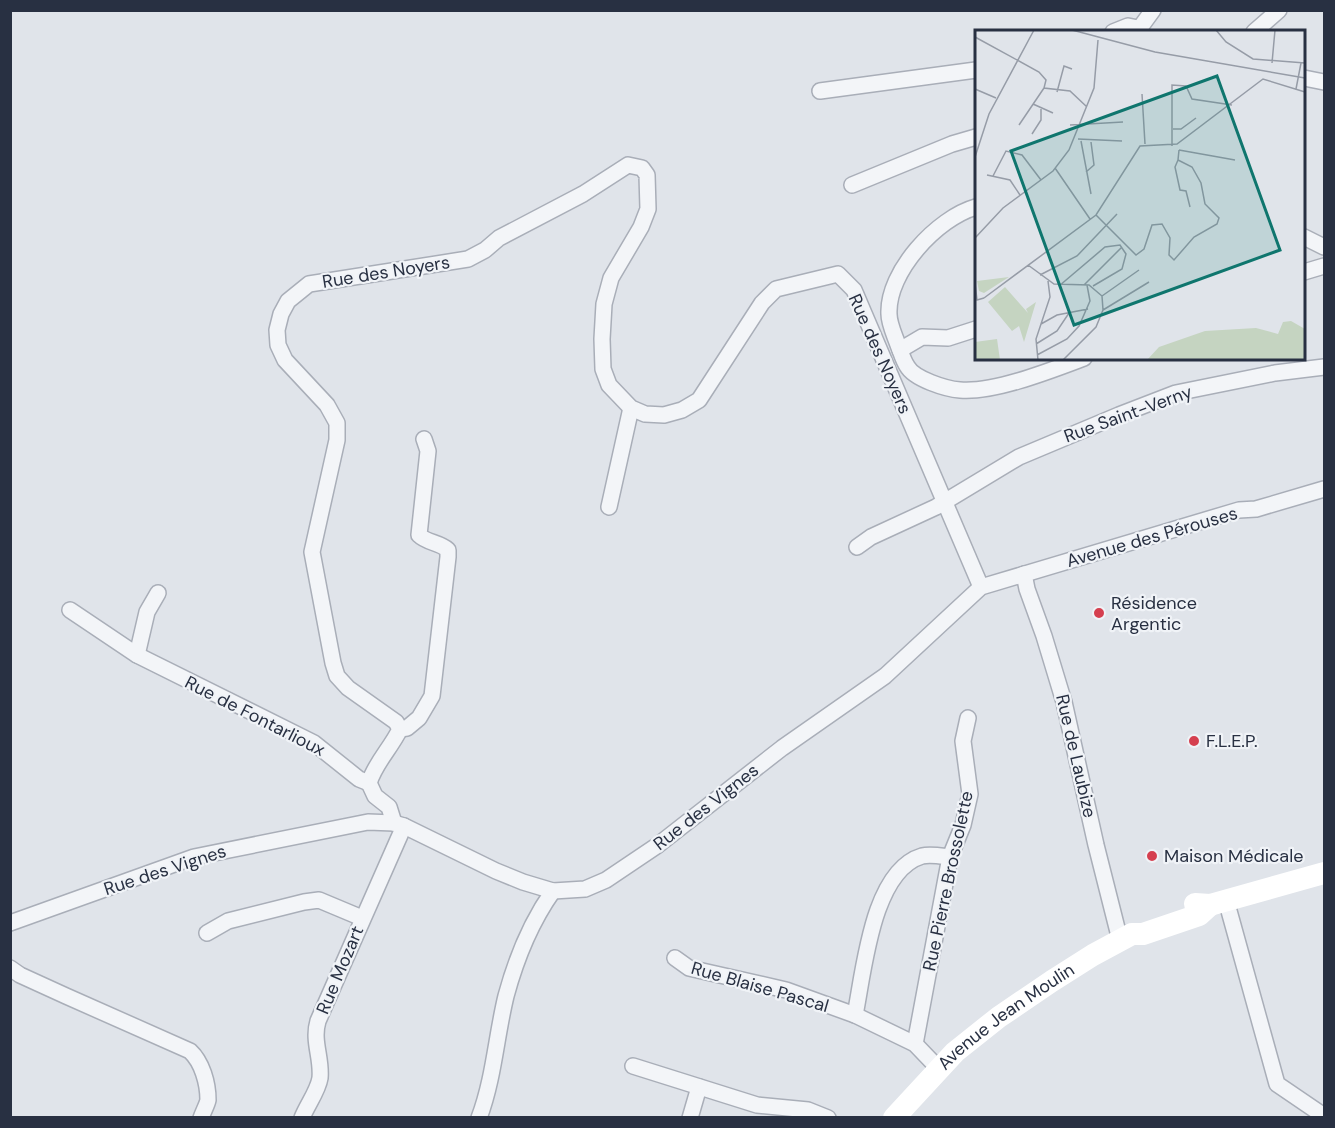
<svg xmlns="http://www.w3.org/2000/svg" width="1335" height="1128" font-family="'DM Sans',sans-serif">
  <style>
    .lines { fill: none; stroke-linecap: round; stroke-linejoin: round }
    .street-casing { stroke: #a9aeb8; stroke-width: 18 }
    .street { stroke: #f3f5f8; stroke-width: 15 }
    .secondary { stroke: #fff; stroke-width: 22 }
    .poi-dot { fill: #d53f4f; stroke: #f0f3f7; stroke-width: 2 }
    .labels { text-anchor: middle; stroke-width: 4.5; stroke-linejoin: round; paint-order: stroke }
    .street-label { font-size: 18px; fill: #283042; stroke: #f0f3f7 }
    .poi-label { font-size: 18px; fill: #283042; stroke: #f0f3f7; text-anchor: start }
    .inset-road { fill: none; stroke: #969ca7; stroke-width: 1.5 }
    .view { fill: #0f766e; fill-opacity: 0.15; stroke: #0f766e; stroke-width: 3 }
    .inset-edge { fill: none; stroke: #283042; stroke-width: 3 }
  </style>
  <rect width="100%" height="100%" fill="#e0e4ea"/>
  <g class="lines">
    <g class="street-casing">
      <g id="street">
        <polyline points="1113,32 1128,26 1138,28"/>
        <polyline points="1137,32 1153,10"/>
        <polyline points="1254,32 1279,10"/>
        <polyline points="1304,78 1324,82"/>
        <polyline points="820,91 976,70"/>
        <polyline points="852,185 952,144 976,137"/>
        <path d="M 976,207 C 937,218 887,272 889,314 C 889,324 895,336 898,345 C 901,352 903,360 907,366 C 914,379 946,389 960,390 C 994,393 1052,370 1084,358"/>
        <polyline points="1304,237 1324,247"/>
        <polyline points="1304,272 1324,266"/>
        <polyline points="900,350 922,337 948,338 976,329"/>
        <polyline points="609,507 631,408"/>
        <polyline points="857,547 871,537 936,507 1019,457 1119,415 1176,393 1275,373 1324,367"/>
        <polyline points="1024,574 1027,589 1044,636 1064,702 1096,845 1120,940"/>
        <polyline points="70,610 137,655 314,743 359,779 369,783"/>
        <polyline points="137,655 147,612 158,593"/>
        <path d="M 400,729 L 407,728 L 419,718 L 432,696 L 448,557 L 448,550 C 439,542 427,543 419,535 L 428,451 L 424,439"/>
        <path d="M 369,783 C 375,763 391,748 400,729 L 396,722 L 348,688 L 337,676 L 333,663 L 312,552 L 337,440 L 337,423 L 327,405 L 285,360 L 278,345 L 277,330 L 281,314 L 288,301 L 309,284 L 468,259 L 485,250 L 499,238 L 583,194 L 628,165 L 642,168 L 647,175 L 648,209 L 641,227 L 611,278 L 604,304 L 602,339 L 603,369 L 609,385 L 631,408 L 645,414 L 664,415 L 682,410 L 699,400 L 762,303 L 776,289 L 838,274 L 854,290 L 981,587"/>
        <polyline points="369,783 375,796 389,807 394,823"/>
        <polyline points="1226,900 1277,1084 1324,1116"/>
        <polyline points="10,923 194,857 368,822 394,823 404,826 496,871 523,882 553,891 585,889 606,880 658,845 782,748 885,676 981,587 1239,510 1256,509 1324,489"/>
        <polyline points="207,933 228,921 304,902 319,900 362,918"/>
        <polyline points="675,958 689,968 786,990 855,1015 915,1044 939,1069"/>
        <path d="M 10,968 L 20,975 L 66,996 L 190,1051 C 202,1062 208,1083 208,1100 C 207,1105 203,1112 201,1118"/>
        <path d="M 855,1015 C 864,971 872,871 922,856 C 930,854 941,856 950,857"/>
        <polyline points="915,1044 950,857 963,825 970,794 963,741 968,718"/>
        <polyline points="633,1066 757,1105 808,1110 828,1118"/>
        <path d="M 302,1118 C 307,1105 318,1091 320,1078 C 322,1058 312,1041 318,1021 L 404,826"/>
        <path d="M 479,1118 C 494,1078 496,1037 506,996 C 516,959 531,922 553,891"/>
        <polyline points="690,1118 699,1087"/>
      </g>
    </g>
    <use href="#street" class="street"/>
    <g class="secondary">
      <polyline points="1195,904 1210,905 1324,873"/>
      <path id="s1" d="M 894,1118 L 955,1052 L 999,1017 L 1052,981 L 1093,955 L 1132,934 L 1143,934 L 1199,915 L 1210,905"/>
    </g>
  </g>
  <g class="poi-dot">
    <circle cx="1099" cy="613" r="6"/>
    <circle cx="1194" cy="741" r="6"/>
    <circle cx="1152" cy="856" r="6"/>
  </g>
  <g class="labels">
    <g class="street-label">
      <text transform="translate(386 272) rotate(-9)" y="6">Rue des Noyers</text>
      <text transform="translate(880 354) rotate(66)" y="6">Rue des Noyers</text>
      <text transform="translate(1128 414) rotate(-20)" y="6">Rue Saint-Verny</text>
      <text transform="translate(1152 537) rotate(-16)" y="6">Avenue des Pérouses</text>
      <text transform="translate(255 716) rotate(27)" y="6">Rue de Fontarlioux</text>
      <text transform="translate(1076 756) rotate(77)" y="6">Rue de Laubize</text>
      <text transform="translate(706 807) rotate(-38)" y="6">Rue des Vignes</text>
      <text transform="translate(165 870) rotate(-18)" y="6">Rue des Vignes</text>
      <text transform="translate(948 881) rotate(-78)" y="6">Rue Pierre Brossolette</text>
      <text transform="translate(340 970) rotate(-67)" y="6">Rue Mozart</text>
      <text transform="translate(760 987) rotate(16)" y="6">Rue Blaise Pascal</text>
      <text dy="6" stroke="none"><textPath href="#s1" startOffset="152">Avenue Jean Moulin</textPath></text>
    </g>
    <g class="poi-label">
      <text x="1111" y="609">Résidence<tspan x="1111" dy="21">Argentic</tspan></text>
      <text x="1206" y="747">F.L.E.P.</text>
      <text x="1164" y="862">Maison Médicale</text>
    </g>
  </g>
  <g transform="translate(975 30)">
    <rect width="330" height="330" fill="#e0e4ea"/>
    <path d="M 34,247 L 9,263 L 4,261 L 2,251 ZM 30,257 L 53,283 L 51,279 L 61,272 L 49,312 L 44,296 L 37,301 L 13,272 ZM 316,291 L 330,299 L 330,330 L 172,330 L 184,317 L 230,301 L 281,298 L 303,304 L 308,292 ZM 22,309 L 25,330 L 0,330 L 0,312 Z" fill="#c5d4c1"/>
    <path class="inset-road" d="M 97,0 L 180,22 L 330,48M 241,0 L 251,12 L 278,29 L 330,33M 0,7 L 64,42 L 71,50 L 69,58 L 95,61 L 112,77M 297,33 L 300,0M 0,59 L 21,68M 321,59 L 326,33M 82,62 L 89,36 L 97,39M 167,64 L 170,114M 58,74 L 78,83M 44,95 L 69,58M 95,95 L 148,92M 198,99 L 206,99 L 221,88M 57,104 L 66,90 L 66,79M 103,109 L 147,111M 106,111 L 116,164M 197,116 L 197,55 L 211,56 L 217,69 L 257,75M 204,120 L 260,130M 0,127 L 14,84 L 59,0M 203,130 L 200,137 L 205,160 L 211,161 L 215,177M 80,138 L 115,189M 111,142 L 119,135 L 116,112M 12,145 L 35,150 L 45,165M 18,146 L 31,121 L 47,125 L 66,150M 121,185 L 161,225 L 169,219 L 177,195 L 187,194 L 195,208 L 194,225 L 199,230 L 219,207 L 242,194 L 244,188 L 230,174 L 226,153 L 217,137 L 203,130 L 204,120M 0,208 L 28,178 L 78,141 L 94,120 L 119,58 L 123,10M 53,235 L 79,254 L 114,255 L 127,266 L 128,280 L 121,297 L 88,330M 65,245 L 102,226 L 142,184M 0,253 L 2,270 L 9,268M 109,255 L 147,217M 84,256 L 130,217 L 145,215 L 151,224 L 147,239 L 118,256M 127,266 L 164,240M 9,268 L 121,185 L 165,116 L 202,114 L 288,49 L 330,62M 128,280 L 174,252M 66,294 L 82,285 L 113,279M 61,314 L 82,301 L 94,283M 62,325 L 92,309 L 104,296 L 115,271 L 112,255M 63,330 L 61,309 L 75,267 L 73,251"/>
    <path class="view" d="M 242,46 L 305,220 L 99,295 L 36,121 Z"/>
    <rect width="330" height="330" class="inset-edge"/>
  </g>
  <rect width="1335" height="1128" fill="none" stroke="#283042" stroke-width="24"/>
</svg>
